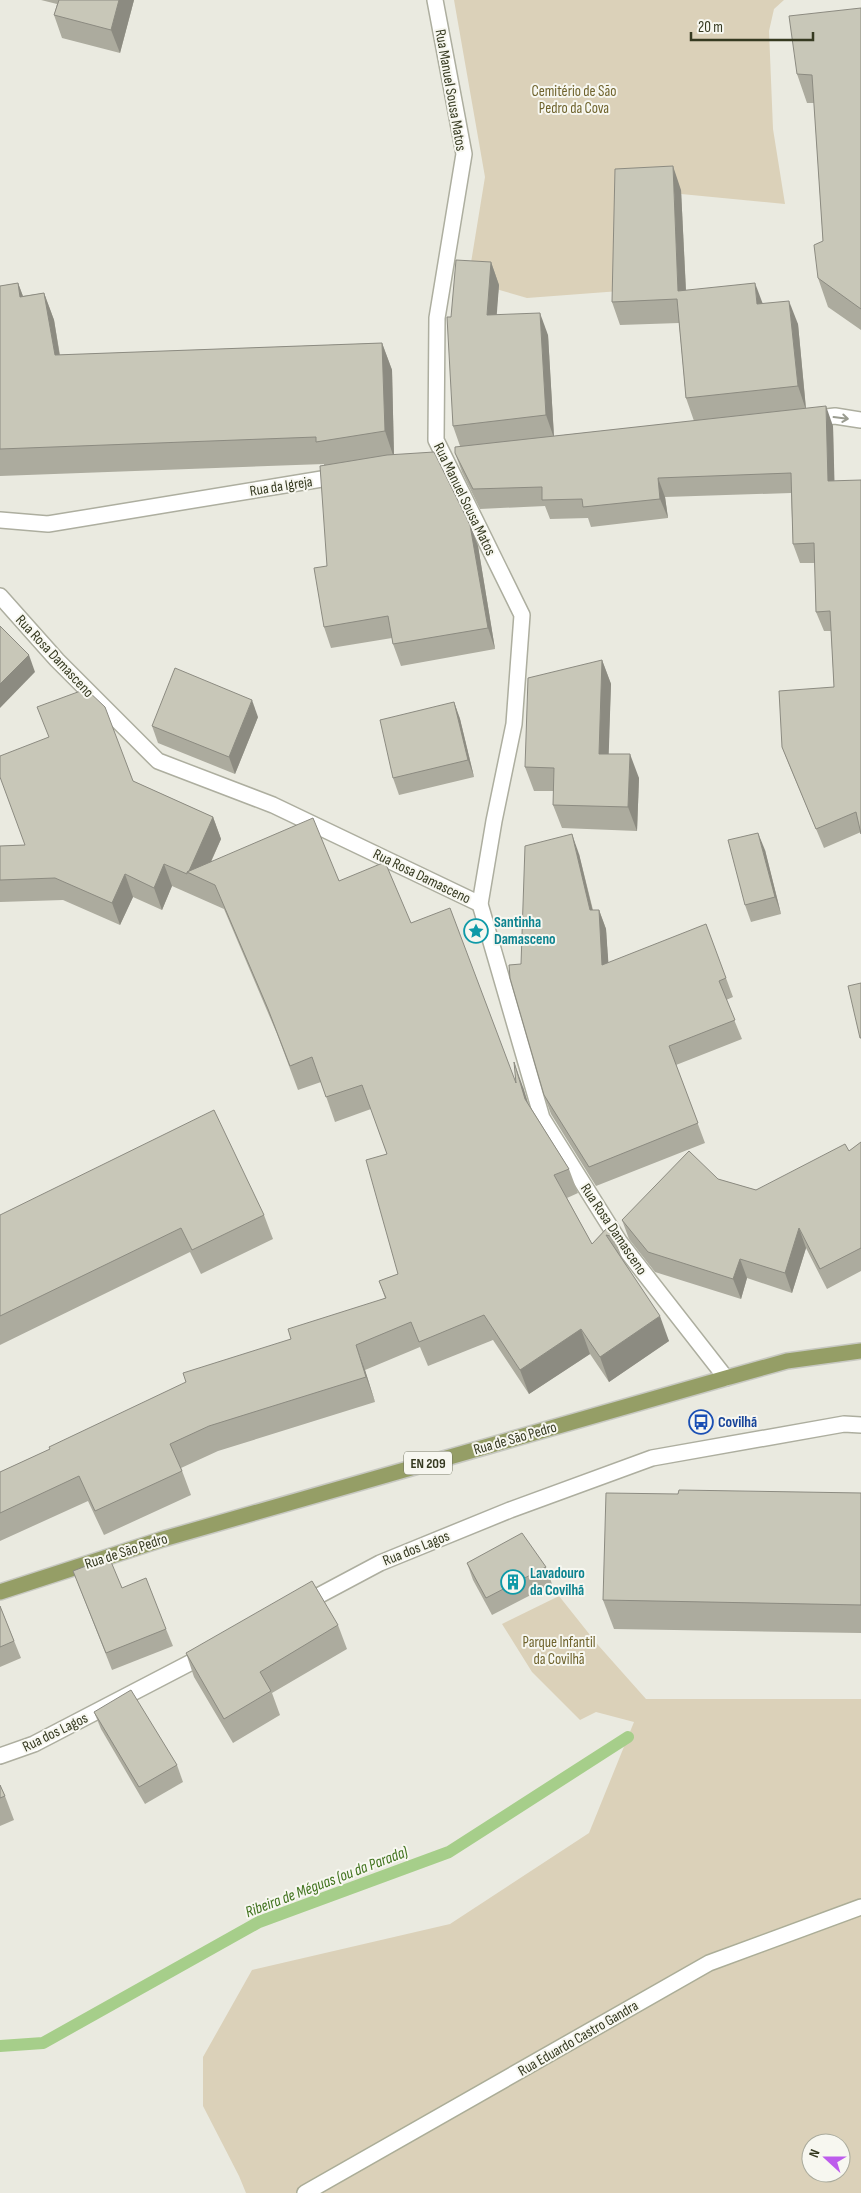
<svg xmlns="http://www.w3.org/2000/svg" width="861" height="2193" font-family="'Sofia Sans Condensed',sans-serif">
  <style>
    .green { fill: #dbd1b9; fill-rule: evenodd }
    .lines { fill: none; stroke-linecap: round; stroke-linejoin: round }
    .stream { stroke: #a6ce8a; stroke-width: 12 }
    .street-casing { stroke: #adae9f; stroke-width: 18 }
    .secondary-casing { stroke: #abad97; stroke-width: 18 }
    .primary-casing { stroke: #c7c8c1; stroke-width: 18 }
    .street { stroke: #fff; stroke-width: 15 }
    .secondary { stroke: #fff; stroke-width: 15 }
    .primary { stroke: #959e66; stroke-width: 15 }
    .wall { fill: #acab9e }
    .shaded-wall { fill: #8c8b81 }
    .building { fill: #c8c7b8; stroke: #8c8b81 }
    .oneway { stroke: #9a9c90 }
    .labels { text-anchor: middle; stroke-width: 4; stroke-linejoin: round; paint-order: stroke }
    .shield { fill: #f7f7f0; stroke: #70735f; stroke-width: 1 }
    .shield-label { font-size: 14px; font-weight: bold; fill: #363a21 }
    .street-label { font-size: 15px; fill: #363a21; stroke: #f7f7f0 }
    .park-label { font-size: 15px; fill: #6f632d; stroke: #f7f7f0 }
    .culture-label { font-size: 15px; font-weight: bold; fill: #0d838f; stroke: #f7f7f0; text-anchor: start }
    .transit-label { font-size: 15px; font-weight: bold; fill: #164399; stroke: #f7f7f0; text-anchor: start }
    .water-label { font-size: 16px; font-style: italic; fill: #41731e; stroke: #f7f7f0 }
  </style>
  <rect width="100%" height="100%" fill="#eaeae0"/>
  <g class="green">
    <polygon points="454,0 784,0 774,9 769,31 773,129 785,204 619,188 620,291 527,298 468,281 485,177"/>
    <path d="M 559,1596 L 598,1645 L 646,1699 L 861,1699 L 861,2193 L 246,2193 L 239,2176 L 203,2106 L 203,2057 L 252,1970 L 450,1924 L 589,1833 L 634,1722 L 596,1712 L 580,1720 L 532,1672 L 502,1624 ZM 811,2143 L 841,2143 L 841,2173 L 811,2173 Z"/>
  </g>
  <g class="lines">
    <polyline class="stream" points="0,2046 43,2043 259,1922 449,1852 628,1737"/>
    <g class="street-casing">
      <g id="street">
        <polyline points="435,0 464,154 437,318 436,440 522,615 514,724 494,821 480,904 542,1118 619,1241 726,1378"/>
        <polyline points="809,419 835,416 861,420"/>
        <polyline points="0,520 48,524 340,476"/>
        <polyline points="0,596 57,660 158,761 273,805 480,904"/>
        <polyline points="303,1604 380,1563 510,1510 652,1458 844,1424 861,1425"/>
        <polyline points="0,1756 34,1744 207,1654"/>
      </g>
    </g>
    <g class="secondary-casing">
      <polyline id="secondary" points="305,2193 709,1963 861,1907"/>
    </g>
    <g class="primary-casing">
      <polyline id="primary" points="0,1592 163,1539 726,1378 787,1361 861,1351"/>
    </g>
    <use href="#street" class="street"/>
    <use href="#secondary" class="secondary"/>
    <use href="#primary" class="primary"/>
  </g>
  <g class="wall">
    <polygon points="41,0 134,0 120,53 62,38 54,15 57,4"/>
    <polygon points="861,8 861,330 828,307 818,278 823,241 814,103 807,103 797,74"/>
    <polygon points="681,190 686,290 763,303 798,324 806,408 833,426 834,481 861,832 824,848 790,767 782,747 834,687 831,631 824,631 816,612 815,563 800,563 793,544 791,493 665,497 668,518 591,527 588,518 550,519 545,506 480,509 462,472 455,453 460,446 453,426 451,317 491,262 499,285 496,315 548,335 554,436 694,421 686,398 679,323 620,325 612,302"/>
    <polygon points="18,283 23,296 44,293 54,320 60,355 382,343 392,370 394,455 470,525 478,546 495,649 401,666 393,644 392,638 331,648 324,627 327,566 324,464 0,476 0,286"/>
    <polygon points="602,660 611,684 608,754 639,778 637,831 562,828 553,805 554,791 534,791 525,767"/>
    <polygon points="454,702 460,719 474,777 399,795 393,778"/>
    <polygon points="258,717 235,774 158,743 152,726"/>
    <polygon points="133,781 213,817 221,839 211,862 339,881 411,923 516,1083 523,1087 528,1103 569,1169 578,1193 567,1198 592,1244 607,1228 614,1237 623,1260 669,1341 609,1382 590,1354 529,1394 493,1340 428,1366 420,1347 365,1370 375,1402 218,1451 181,1468 191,1495 104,1535 88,1501 0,1541 0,1472 291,1339 385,1298 379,1281 398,1274 387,1154 371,1109 335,1122 321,1082 298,1090 277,1034 224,909 172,886 162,910 133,897 120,925 63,900 0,902 0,846 25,845"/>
    <polygon points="765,850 781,914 751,922 745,905"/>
    <polygon points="579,854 593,910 599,910 606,929 608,963 726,978 733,997 726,1000 742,1039 676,1065 705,1143 596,1186 551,1114 544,1095 521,964"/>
    <polygon points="861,1142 861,1271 827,1289 806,1248 792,1293 747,1278 741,1299 655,1272 629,1239 622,1220 718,1179 756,1190 849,1151"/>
    <polygon points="0,1215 264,1215 273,1239 201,1274 190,1252 0,1345"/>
    <polygon points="861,1493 861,1633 614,1629 603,1600 678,1494"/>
    <polygon points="467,1563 546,1567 552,1584 492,1615 473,1580"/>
    <polygon points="73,1571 122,1588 166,1629 173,1646 112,1670"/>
    <polygon points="0,1606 21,1658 0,1667"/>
    <polygon points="338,1625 347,1649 272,1693 280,1715 233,1743 194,1677 186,1653"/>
    <polygon points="94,1712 177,1765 183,1782 145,1804 101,1729"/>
    <polygon points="0,1785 5,1796 14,1820 0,1826"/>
  </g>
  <g class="shaded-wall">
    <polygon points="119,0 134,0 120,53 111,30"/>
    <polygon points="673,166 681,190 687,314 678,291"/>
    <polygon points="491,262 499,285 495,338 487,315"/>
    <polygon points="18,283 28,310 20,297"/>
    <polygon points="755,283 764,307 757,304"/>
    <polygon points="44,293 54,320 64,383 55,355"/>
    <polygon points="789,301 798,324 806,410 798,386"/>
    <polygon points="540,313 548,335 554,438 546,415"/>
    <polygon points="382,343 392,370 394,458 385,431"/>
    <polygon points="826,406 833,426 835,501 828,481"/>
    <polygon points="658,478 665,497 668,518 660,499"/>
    <polygon points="470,525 478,546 495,649 488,628"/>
    <polygon points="29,655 35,672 0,708 0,684"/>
    <polygon points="602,660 611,684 608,777 599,754"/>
    <polygon points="252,700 258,717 235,774 229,757"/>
    <polygon points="454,702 460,719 474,777 468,760"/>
    <polygon points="630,754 639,778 637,831 628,807"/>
    <polygon points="213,817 221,839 203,879 188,873"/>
    <polygon points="758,833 765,850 781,914 775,897"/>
    <polygon points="572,834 579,854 597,929 590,910"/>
    <polygon points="164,864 172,886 162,910 154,888"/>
    <polygon points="125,874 133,897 120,925 112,903"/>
    <polygon points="599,910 606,929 610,985 602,965"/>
    <polygon points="514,1062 523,1087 534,1123 525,1099"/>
    <polygon points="799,1228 806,1248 792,1293 785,1273"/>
    <polygon points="740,1259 747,1278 741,1299 733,1279"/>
    <polygon points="660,1316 669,1341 609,1382 600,1357"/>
    <polygon points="581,1329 590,1354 529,1394 520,1370"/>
    <polygon points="356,1345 365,1370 375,1402 366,1377"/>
  </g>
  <g class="building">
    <polygon points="59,0 119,0 111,30 54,15"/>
    <polygon points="861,8 861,309 818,278 814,245 823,241 812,75 797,74 789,16"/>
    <polygon points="673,166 678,291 755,283 757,304 789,301 798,386 686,398 677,299 612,302 615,169"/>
    <polygon points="456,260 491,262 487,315 540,313 546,415 453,426 447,317 451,317"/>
    <polygon points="18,283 20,297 44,293 55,355 382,343 385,431 316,442 316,437 0,449 0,286"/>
    <polygon points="826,406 828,481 861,480 861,834 856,812 816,829 782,747 779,691 834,687 830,611 816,612 814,543 793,544 791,473 658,478 660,499 583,507 582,499 542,500 542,487 473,489 455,453 455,447"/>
    <polygon points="434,452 470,525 488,628 393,644 388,616 324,627 314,568 327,566 320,466 387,455"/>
    <polygon points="0,626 29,655 0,684"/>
    <polygon points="602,660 599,754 630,754 628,807 553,805 554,768 525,767 528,678"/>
    <polygon points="175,668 252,700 229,757 152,726"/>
    <polygon points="86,689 105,707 133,781 213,817 189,871 187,872 187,874 164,864 154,888 125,874 112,903 55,878 0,880 0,846 25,845 0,777 0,756 49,737 37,707"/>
    <polygon points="454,702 468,760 393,778 380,720"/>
    <polygon points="313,818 339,881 385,862 411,923 450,908 516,1083 514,1062 525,1099 569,1169 554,1175 592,1244 607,1228 614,1237 606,1235 660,1316 600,1357 581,1329 520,1370 484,1315 419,1342 411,1322 356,1345 366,1377 209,1426 170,1444 182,1471 95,1511 79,1476 0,1513 0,1472 50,1449 49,1447 186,1382 183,1373 291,1339 288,1329 386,1298 379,1281 398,1274 366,1160 387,1154 362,1085 326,1097 312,1057 290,1066 268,1009 215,885 187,872"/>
    <polygon points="758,833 775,897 745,905 728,840"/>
    <polygon points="572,834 590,910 599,910 602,965 706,924 726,978 719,981 735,1020 669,1046 698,1123 589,1167 544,1095 510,978 509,965 521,964 525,846"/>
    <polygon points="861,983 861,1038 860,1038 848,986"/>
    <polygon points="214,1110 264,1215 192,1250 181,1228 0,1316 0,1215"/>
    <polygon points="861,1142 861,1248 820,1269 799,1228 785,1273 740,1259 733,1279 648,1252 622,1220 689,1151 718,1179 756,1190 845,1144 849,1151"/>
    <polygon points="679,1490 861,1493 861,1605 603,1600 606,1493 678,1494"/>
    <polygon points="522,1533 546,1567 486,1598 467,1563"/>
    <polygon points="109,1557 122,1588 146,1578 166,1629 106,1653 73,1571"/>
    <polygon points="312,1581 338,1625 260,1672 271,1691 224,1719 186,1653"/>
    <polygon points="0,1606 14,1641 0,1647"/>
    <polygon points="131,1690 177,1765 139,1787 94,1712"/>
    <polygon points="0,1785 5,1796 0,1798"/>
  </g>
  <defs><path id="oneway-shaft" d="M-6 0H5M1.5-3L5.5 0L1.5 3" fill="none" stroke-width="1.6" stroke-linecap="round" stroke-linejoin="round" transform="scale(1.25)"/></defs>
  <use class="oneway" href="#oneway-shaft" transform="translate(841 418) rotate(7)"/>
  <defs>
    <g id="sight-ring" transform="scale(1.25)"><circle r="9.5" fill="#f7f7f0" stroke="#0f9aa8" stroke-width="1.5"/><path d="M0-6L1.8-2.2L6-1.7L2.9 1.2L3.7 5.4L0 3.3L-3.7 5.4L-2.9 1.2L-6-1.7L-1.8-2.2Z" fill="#0f9aa8"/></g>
    <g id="bus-ring" transform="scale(1.25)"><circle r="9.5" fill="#f7f7f0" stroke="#1a4fb4" stroke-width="1.5"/><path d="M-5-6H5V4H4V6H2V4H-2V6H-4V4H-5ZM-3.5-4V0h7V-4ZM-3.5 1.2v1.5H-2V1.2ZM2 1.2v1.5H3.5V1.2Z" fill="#1a4fb4"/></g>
    <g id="building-ring" transform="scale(1.25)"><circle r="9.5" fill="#f7f7f0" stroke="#0f9aa8" stroke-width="1.5"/><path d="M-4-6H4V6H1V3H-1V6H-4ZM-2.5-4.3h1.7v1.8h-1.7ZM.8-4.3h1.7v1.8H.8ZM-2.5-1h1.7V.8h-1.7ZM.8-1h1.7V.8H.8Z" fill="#0f9aa8"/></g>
  </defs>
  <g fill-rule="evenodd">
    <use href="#sight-ring" x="476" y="931"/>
    <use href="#bus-ring" x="701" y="1422"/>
    <use href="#building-ring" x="513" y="1582"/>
  </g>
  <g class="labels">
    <rect class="shield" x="404" y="1451.5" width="48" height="23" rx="4"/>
    <g class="shield-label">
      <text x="428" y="1468">EN 209</text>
    </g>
    <g class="street-label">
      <text transform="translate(451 90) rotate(80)" y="5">Rua Manuel Sousa Matos</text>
      <text transform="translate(281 486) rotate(-9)" y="5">Rua da Igreja</text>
      <text transform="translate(465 499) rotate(64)" y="5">Rua Manuel Sousa Matos</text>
      <text transform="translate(55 656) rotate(47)" y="5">Rua Rosa Damasceno</text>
      <text transform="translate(422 876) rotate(26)" y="5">Rua Rosa Damasceno</text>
      <text transform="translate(614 1229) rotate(56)" y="5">Rua Rosa Damasceno</text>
      <text transform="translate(515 1438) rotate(-16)" y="5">Rua de São Pedro</text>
      <text transform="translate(416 1548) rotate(-22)" y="5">Rua dos Lagos</text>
      <text transform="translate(126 1551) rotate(-18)" y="5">Rua de São Pedro</text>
      <text transform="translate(55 1732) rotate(-26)" y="5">Rua dos Lagos</text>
      <text transform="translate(578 2038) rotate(-30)" y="5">Rua Eduardo Castro Gandra</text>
    </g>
    <g class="park-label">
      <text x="574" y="96">Cemitério de São<tspan x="574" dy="17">Pedro da Cova</tspan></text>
      <text x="559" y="1647">Parque Infantil<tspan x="559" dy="17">da Covilhã</tspan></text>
    </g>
    <g class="culture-label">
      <text x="494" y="927">Santinha<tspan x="494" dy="17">Damasceno</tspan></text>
      <text x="530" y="1578">Lavadouro<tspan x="530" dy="17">da Covilhã</tspan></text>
    </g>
    <g class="transit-label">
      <text x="718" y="1427">Covilhã</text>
    </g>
    <g class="water-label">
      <text transform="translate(326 1881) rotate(-21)" y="6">Ribeira de Méguas (ou da Parada)</text>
    </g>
  </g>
  <g transform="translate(826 2158) rotate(291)"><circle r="24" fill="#f7f7f0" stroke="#aaab9d"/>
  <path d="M0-4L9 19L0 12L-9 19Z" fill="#bd5cec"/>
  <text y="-8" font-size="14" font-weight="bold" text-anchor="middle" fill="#363a21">N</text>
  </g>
  <path d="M691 32v8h122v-8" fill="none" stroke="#363a21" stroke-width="2.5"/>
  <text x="698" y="32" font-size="15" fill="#363a21" stroke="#f7f7f0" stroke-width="4" paint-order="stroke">20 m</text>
</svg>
